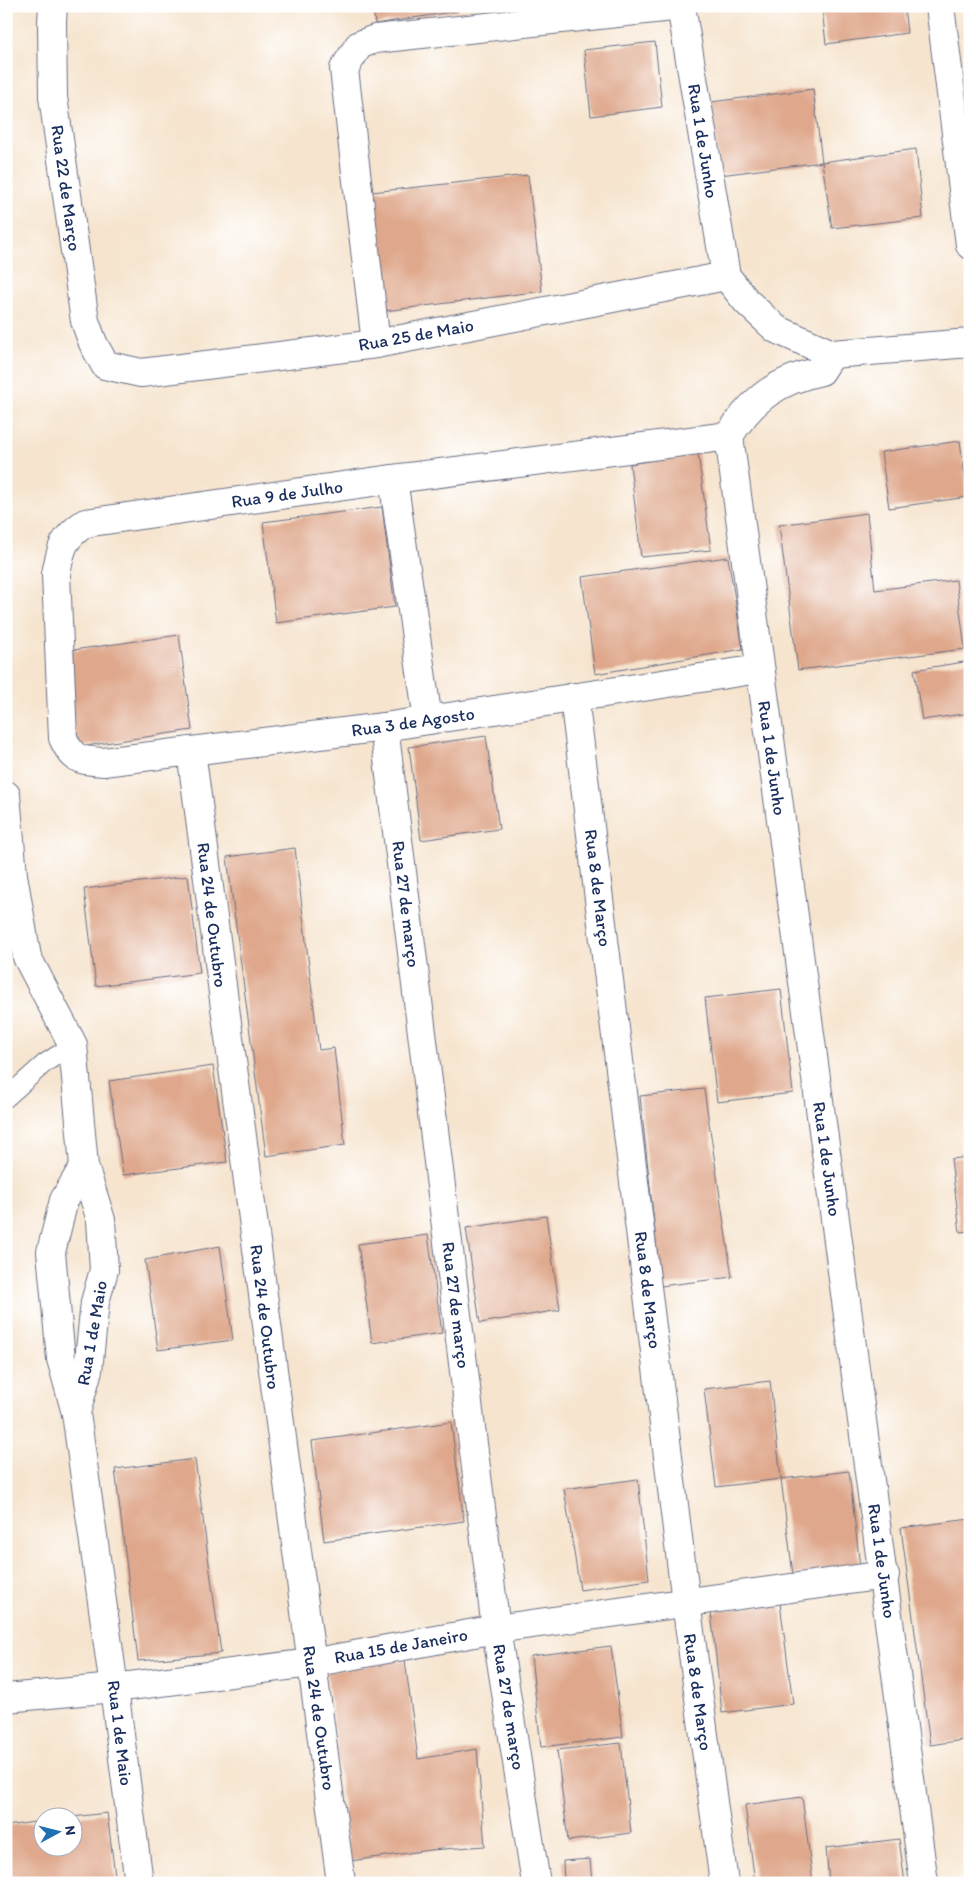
<svg xmlns="http://www.w3.org/2000/svg" width="976" height="1889" font-family="Itim,sans-serif">
  <style>
    .building { fill: #dfa88c }
    .lines { fill: none; stroke-linecap: round; stroke-linejoin: round }
    .lane-casing { stroke: #686e85; stroke-width: 20 }
    .street-casing { stroke: #686e85; stroke-width: 30 }
    .secondary-casing { stroke: #686e85; stroke-width: 30 }
    .lane { stroke: #fff; stroke-width: 18 }
    .street { stroke: #fff; stroke-width: 28 }
    .secondary { stroke: #fff; stroke-width: 28 }
    .labels { text-anchor: middle; stroke-width: 4.5; stroke-linejoin: round; paint-order: stroke }
    .street-label { font-size: 18px; fill: #1b2f5e; stroke: #fff }
  </style>
  <rect width="100%" height="100%" fill="#fff"/>
  <filter id="ink" filterUnits="userSpaceOnUse"><feTurbulence type="fractalNoise" baseFrequency=".02" numOctaves="2"/><feDisplacementMap in="SourceGraphic" scale="10" xChannelSelector="R" yChannelSelector="G"/><feConvolveMatrix kernelMatrix="1 2 1 2 8 2 1 2 1" color-interpolation-filters="sRGB"/></filter>
  <filter id="wash" filterUnits="userSpaceOnUse"><feTurbulence type="fractalNoise" baseFrequency=".0096" numOctaves="4" result="noise"/><feDisplacementMap in="SourceGraphic" scale="20" xChannelSelector="R" yChannelSelector="G"/><feGaussianBlur stdDeviation="1.12" result="paint"/><feColorMatrix in="noise" values="0 0 0 0 0 0 0 0 0 0 0 0 0 0 0 0 0 1.4 0 .05"/><feComposite in="paint" operator="in"/></filter>
  <g filter="url(#wash)">
    <rect width="100%" height="100%" fill="#f6e4ce"/>
    <g id="blocks">
      <g class="building">
        <polygon points="373,6 457,6 458,11 375,24"/>
        <polygon points="844,6 904,6 907,33 826,44 822,9"/>
        <polygon points="655,42 662,107 591,116 584,50"/>
        <polygon points="813,89 822,162 720,175 711,102"/>
        <polygon points="916,149 923,218 832,228 822,162"/>
        <polygon points="528,175 542,291 385,311 372,192"/>
        <polygon points="960,441 968,497 889,508 881,452"/>
        <polygon points="698,453 711,550 641,557 630,464"/>
        <polygon points="382,507 395,607 276,623 263,522"/>
        <polygon points="867,513 875,590 956,580 965,649 798,670 779,525"/>
        <polygon points="728,557 743,649 595,674 582,577"/>
        <polygon points="179,635 192,730 72,748 66,651"/>
        <polygon points="970,661 970,713 922,720 914,670"/>
        <polygon points="486,736 499,829 421,840 409,747"/>
        <polygon points="295,848 319,1050 334,1048 345,1145 266,1156 227,857"/>
        <polygon points="188,876 200,973 96,986 84,889"/>
        <polygon points="781,989 793,1093 717,1102 705,998"/>
        <polygon points="213,1066 227,1162 123,1175 109,1081"/>
        <polygon points="704,1089 732,1277 661,1286 640,1096"/>
        <polygon points="970,1157 970,1231 960,1232 951,1159"/>
        <polygon points="546,1216 560,1310 480,1323 466,1228"/>
        <polygon points="428,1235 442,1333 372,1343 358,1244"/>
        <polygon points="220,1246 233,1340 158,1350 145,1260"/>
        <polygon points="770,1381 781,1479 716,1487 704,1389"/>
        <polygon points="451,1422 464,1521 324,1541 312,1441"/>
        <polygon points="195,1459 221,1653 138,1661 115,1469"/>
        <polygon points="849,1471 860,1567 793,1575 781,1479"/>
        <polygon points="638,1479 649,1580 580,1590 564,1489"/>
        <polygon points="970,1519 970,1739 930,1745 901,1528"/>
        <polygon points="780,1603 793,1704 722,1713 711,1612"/>
        <polygon points="611,1646 623,1737 541,1747 531,1656"/>
        <polygon points="405,1660 418,1759 477,1749 485,1846 430,1850 350,1861 327,1672"/>
        <polygon points="621,1743 631,1833 568,1841 557,1750"/>
        <polygon points="802,1797 813,1883 755,1883 745,1805"/>
        <polygon points="107,1813 116,1883 6,1883 6,1826 42,1821 42,1846 72,1846 72,1817"/>
        <polygon points="899,1839 905,1883 829,1883 826,1848"/>
        <polygon points="590,1859 592,1883 564,1883 563,1861"/>
      </g>
    </g>
  </g>
  <g filter="url(#ink)">
    <use href="#blocks" fill-opacity="0" stroke="#686e85" stroke-width="1"/>
    <g class="lines">
      <g class="lane-casing">
        <polyline id="lane" points="6,1098 45,1063 73,1045"/>
      </g>
      <g class="street-casing">
        <g id="street">
          <polyline points="53,6 52,22 53,97 85,321 93,343 105,365 141,373 376,344 726,276"/>
          <polyline points="681,6 726,276"/>
          <polyline points="726,276 747,302 776,329 832,354 970,343"/>
          <polyline points="376,344 344,69 359,45 375,39 682,6"/>
          <path d="M 729,436 L 393,479 L 85,523 C 62,539 61,548 56,574 L 63,738 C 73,761 80,760 103,762 L 384,727 L 759,669"/>
          <path d="M 729,436 C 792,919 862,1400 924,1883"/>
          <path d="M 729,436 C 752,399 778,380 821,371 L 832,354"/>
          <polyline points="393,479 428,720"/>
          <polyline points="574,697 686,1602 724,1883"/>
          <polyline points="384,727 496,1629 536,1883"/>
          <polyline points="191,751 341,1883"/>
          <polyline points="6,795 13,875 27,957 73,1045 84,1166 101,1220 104,1270 95,1302 88,1370 76,1413 114,1688 139,1883"/>
          <polyline points="76,1413 61,1359 51,1252 64,1200 84,1166"/>
          <polyline points="6,1698 114,1688 311,1663 496,1629 885,1575"/>
        </g>
      </g>
      <g class="secondary-casing">
        <polyline id="secondary" points="940,6 970,245"/>
      </g>
      <use href="#lane" class="lane"/>
      <use href="#street" class="street"/>
      <use href="#secondary" class="secondary"/>
    </g>
  </g>
  <g class="labels">
    <g class="street-label">
      <text transform="translate(703 141) rotate(81)" y="6">Rua 1 de Junho</text>
      <text transform="translate(66 188) rotate(82)" y="6">Rua 22 de Março</text>
      <text transform="translate(416 335) rotate(-10)" y="6">Rua 25 de Maio</text>
      <text transform="translate(287 494) rotate(-8)" y="6">Rua 9 de Julho</text>
      <text transform="translate(413 722) rotate(-8)" y="6">Rua 3 de Agosto</text>
      <text transform="translate(772 758) rotate(82)" y="6">Rua 1 de Junho</text>
      <text transform="translate(598 888) rotate(83)" y="6">Rua 8 de Março</text>
      <text transform="translate(406 904) rotate(83)" y="6">Rua 27 de março</text>
      <text transform="translate(212 915) rotate(83)" y="6">Rua 24 de Outubro</text>
      <text transform="translate(827 1159) rotate(82)" y="6">Rua 1 de Junho</text>
      <text transform="translate(648 1290) rotate(83)" y="6">Rua 8 de Março</text>
      <text transform="translate(456 1305) rotate(83)" y="6">Rua 27 de março</text>
      <text transform="translate(265 1317) rotate(83)" y="6">Rua 24 de Outubro</text>
      <text transform="translate(92 1333) rotate(-80)" y="6">Rua 1 de Maio</text>
      <text transform="translate(882 1561) rotate(82)" y="6">Rua 1 de Junho</text>
      <text transform="translate(401 1646) rotate(-10)" y="6">Rua 15 de Janeiro</text>
      <text transform="translate(698 1692) rotate(82)" y="6">Rua 8 de Março</text>
      <text transform="translate(509 1707) rotate(81)" y="6">Rua 27 de março</text>
      <text transform="translate(319 1718) rotate(82)" y="6">Rua 24 de Outubro</text>
      <text transform="translate(120 1733) rotate(83)" y="6">Rua 1 de Maio</text>
    </g>
  </g>
  <rect width="976" height="1889" fill="none" stroke="#fff" stroke-width="25"/>
  <g transform="translate(58 1832) rotate(83)"><circle r="24" fill="#ffffff" stroke="#a4acbf"/>
  <path d="M0-4L9 19L0 12L-9 19Z" fill="#1f6fb2"/>
  <text y="-8" font-size="14" font-weight="bold" text-anchor="middle" fill="#1b2f5e">N</text>
  </g>
</svg>
